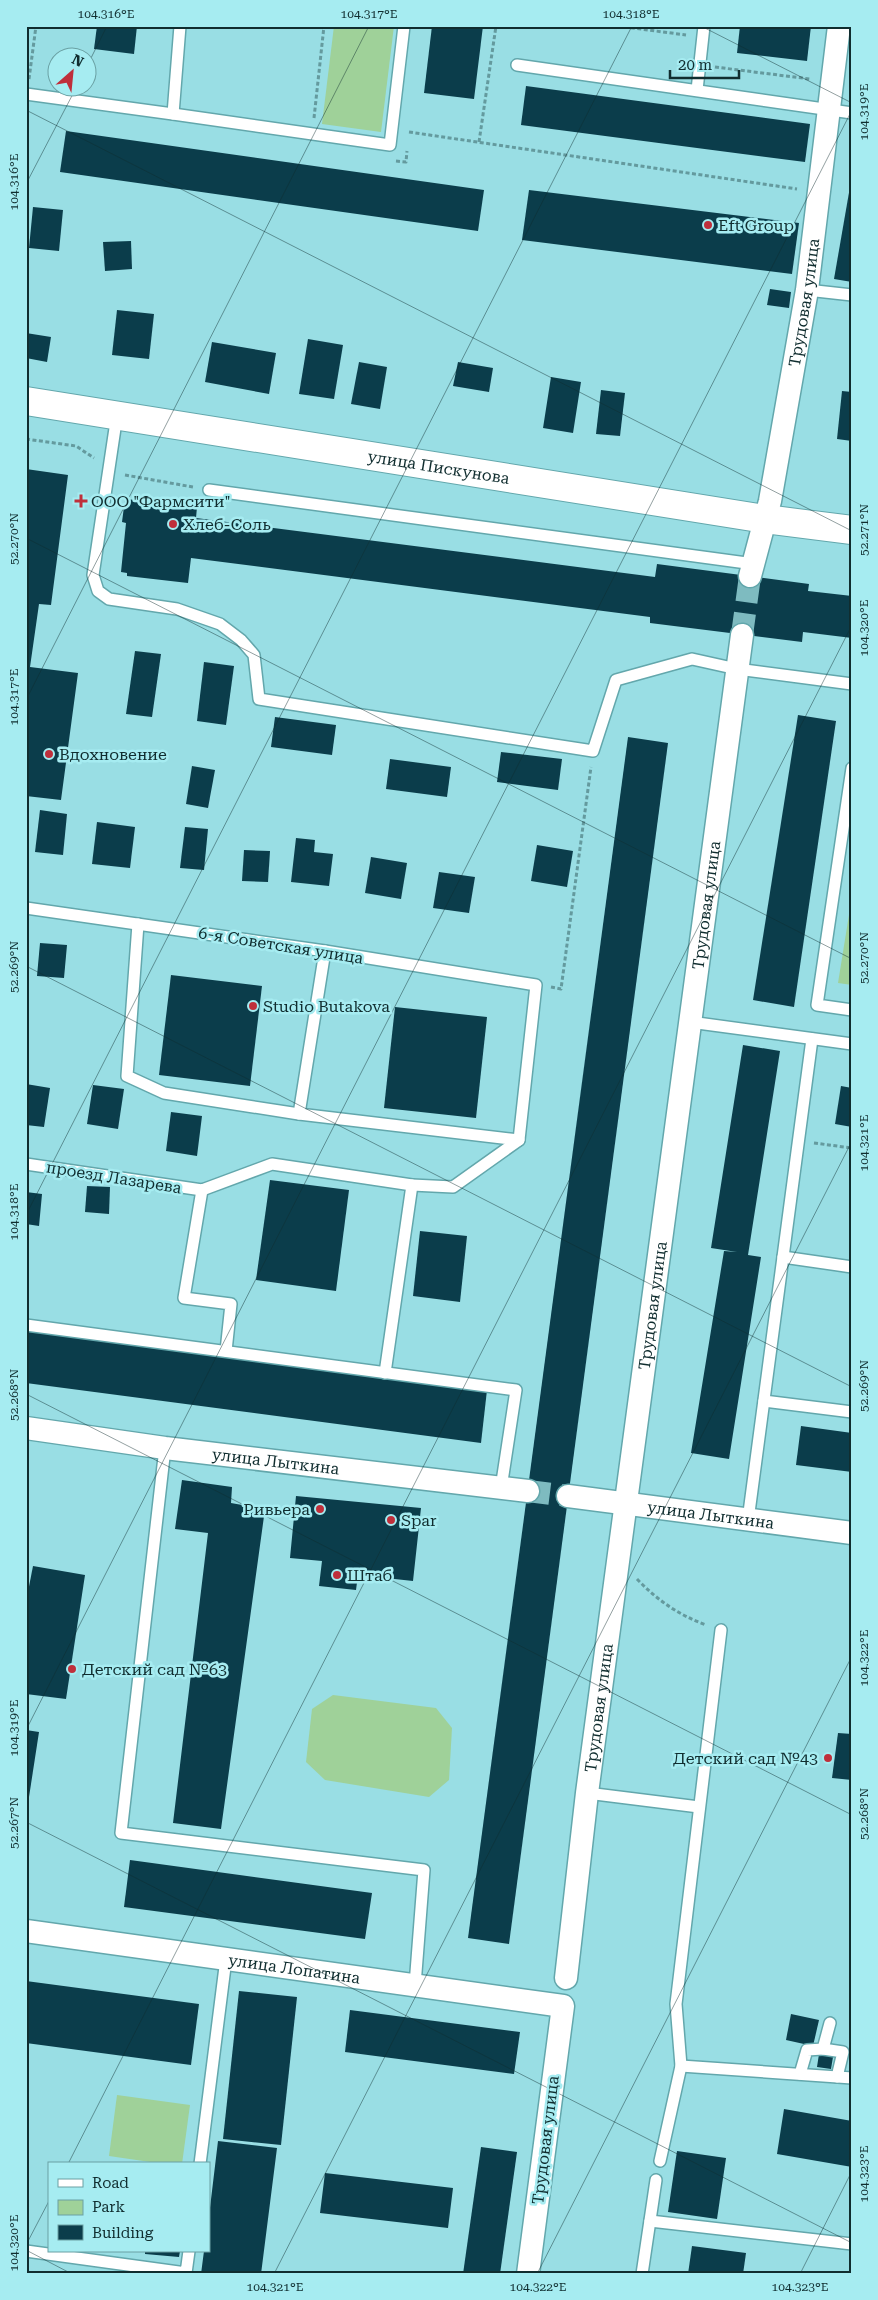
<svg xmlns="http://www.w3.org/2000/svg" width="878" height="2300" font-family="'Roboto Serif',serif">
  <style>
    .park { fill: #9fd199 }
    .building { fill: #0b3d4b }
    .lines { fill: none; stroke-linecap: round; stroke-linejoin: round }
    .minor-tunnel { stroke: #7ebbc0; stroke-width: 22; stroke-dasharray: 22 11; stroke-linecap: butt }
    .service-casing { stroke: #63a7ac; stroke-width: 14 }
    .minor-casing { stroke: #63a7ac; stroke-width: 25 }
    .secondary-casing { stroke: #63a7ac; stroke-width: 30 }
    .path { stroke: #649a9e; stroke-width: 3; stroke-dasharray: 4 2.5; stroke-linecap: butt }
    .service { stroke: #fff; stroke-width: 11 }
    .minor { stroke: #fff; stroke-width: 22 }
    .secondary { stroke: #fff; stroke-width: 28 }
    .ticks { fill: none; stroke: #102d2f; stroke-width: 1; stroke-opacity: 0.45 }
    .poi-dot { fill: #bf2f3b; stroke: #a6ecf1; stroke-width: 2 }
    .labels { text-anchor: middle; stroke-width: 5; stroke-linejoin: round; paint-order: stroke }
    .poi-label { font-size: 16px; fill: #102d2f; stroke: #a6ecf1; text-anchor: start }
    .street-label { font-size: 16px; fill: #102d2f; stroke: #a6ecf1 }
    .neatline { fill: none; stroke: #102d2f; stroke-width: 2 }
    .ticks-label { font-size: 12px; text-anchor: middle; fill: #102d2f }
  </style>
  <rect width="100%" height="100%" fill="#99dee4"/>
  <g class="park">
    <polygon points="334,26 394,26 381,132 322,124"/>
    <polygon points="852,896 852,985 838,983"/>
    <polygon points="333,1695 436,1708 452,1728 449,1780 429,1797 325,1780 306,1762 312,1709"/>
    <polygon points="117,2095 190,2105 182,2164 164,2164 109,2156"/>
  </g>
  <g class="building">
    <polygon points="97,26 137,26 134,54 94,49"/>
    <polygon points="432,26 483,26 474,99 424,93"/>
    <polygon points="740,26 811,26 807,61 737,53"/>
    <polygon points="526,86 810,124 805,162 521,125"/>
    <polygon points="66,131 484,190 478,231 60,172"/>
    <polygon points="851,181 852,181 852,282 834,279"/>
    <polygon points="529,190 799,223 792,274 522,240"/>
    <polygon points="33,207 63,210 59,251 29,248"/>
    <polygon points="131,241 132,269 105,271 103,242"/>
    <polygon points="770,289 791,292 789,308 767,305"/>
    <polygon points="117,310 154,314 149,359 112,355"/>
    <polygon points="26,333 51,337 47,362 26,358"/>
    <polygon points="308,339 343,345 334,399 299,394"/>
    <polygon points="212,342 276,353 269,394 205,382"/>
    <polygon points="359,362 387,367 380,409 351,404"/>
    <polygon points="458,362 493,368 489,392 453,386"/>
    <polygon points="551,377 581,382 573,433 543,428"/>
    <polygon points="601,390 625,393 620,436 596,434"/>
    <polygon points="842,391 852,392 852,441 837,439"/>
    <polygon points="26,469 68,475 51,605 39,604 30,667 78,673 61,800 26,796"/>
    <polygon points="125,499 147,501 146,506 153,507 154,502 170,505 170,508 177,509 178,505 197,507 196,518 655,577 657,564 809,584 808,591 852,596 852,638 803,632 802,642 650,623 650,617 191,558 188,583 127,576 127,573 121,572 126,523 122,522"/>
    <polygon points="135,651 161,654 152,717 126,714"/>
    <polygon points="204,662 234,666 226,725 197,721"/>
    <polygon points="798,715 836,721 794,1007 753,1000"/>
    <polygon points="275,717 336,725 332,755 271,747"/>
    <polygon points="628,737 668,743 509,1944 468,1938"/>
    <polygon points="501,752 562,759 558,790 497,782"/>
    <polygon points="390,759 451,767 447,797 386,789"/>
    <polygon points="192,766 215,770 208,808 186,804"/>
    <polygon points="40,810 67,814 63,855 35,852"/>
    <polygon points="97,822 135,827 130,868 92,864"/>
    <polygon points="185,827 208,829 204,870 180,868"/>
    <polygon points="296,838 315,840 314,852 333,854 329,886 291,882"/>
    <polygon points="537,845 573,851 567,887 531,881"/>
    <polygon points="244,850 270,851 268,882 242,881"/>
    <polygon points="371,857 407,863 401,899 365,893"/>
    <polygon points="439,872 475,877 469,913 433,908"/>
    <polygon points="40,943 67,945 64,978 37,976"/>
    <polygon points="171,975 262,986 250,1086 159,1075"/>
    <polygon points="395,1007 487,1017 476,1118 384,1108"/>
    <polygon points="743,1045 780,1051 748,1255 761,1257 729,1459 691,1453 724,1251 737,1252 711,1248"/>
    <polygon points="26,1084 50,1088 44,1127 26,1125"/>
    <polygon points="93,1085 124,1089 118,1129 87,1124"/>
    <polygon points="841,1086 852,1088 852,1127 835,1124"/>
    <polygon points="171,1112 202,1116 197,1156 166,1151"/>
    <polygon points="270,1180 349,1190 336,1291 256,1280"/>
    <polygon points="87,1186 110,1187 109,1214 85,1212"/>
    <polygon points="26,1192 42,1194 39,1226 26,1224"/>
    <polygon points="420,1231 467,1236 460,1302 413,1296"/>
    <polygon points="26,1330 487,1390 481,1443 26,1383"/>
    <polygon points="801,1426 852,1433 852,1472 796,1465"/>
    <polygon points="182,1480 232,1487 231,1503 265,1509 221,1829 173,1823 208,1533 175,1529"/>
    <polygon points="296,1496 421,1508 413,1581 358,1575 356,1590 319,1586 322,1561 290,1558"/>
    <polygon points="33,1566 85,1575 66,1699 26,1694 26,1602"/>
    <polygon points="26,1730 39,1732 27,1810 26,1810"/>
    <polygon points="838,1733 852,1734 852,1780 832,1778"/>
    <polygon points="130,1860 372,1893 365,1939 124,1907"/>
    <polygon points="26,1981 199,2004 191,2065 26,2043"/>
    <polygon points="239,1991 297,1997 281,2145 223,2139"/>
    <polygon points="350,2010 520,2032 514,2074 345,2052"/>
    <polygon points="791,2014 819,2020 813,2046 786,2040"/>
    <polygon points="819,2054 833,2057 831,2069 817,2067"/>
    <polygon points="784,2109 852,2121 852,2167 777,2154"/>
    <polygon points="218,2141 277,2148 261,2274 201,2274 204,2251 209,2251 209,2216"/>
    <polygon points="481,2147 517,2152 500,2274 463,2274"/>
    <polygon points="677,2151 726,2158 717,2219 668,2212"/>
    <polygon points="325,2173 453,2188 448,2228 320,2213"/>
    <polygon points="692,2246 746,2253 743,2274 688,2274"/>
    <polygon points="145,2251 180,2251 179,2257 145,2254"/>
  </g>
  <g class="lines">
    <g class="minor-tunnel">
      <polyline points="742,635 750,576"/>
      <polyline points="528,1491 568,1496"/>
    </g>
    <g class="service-casing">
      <g id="service">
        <polyline points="180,26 173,114 390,145 404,26"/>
        <polyline points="517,65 852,113"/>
        <polyline points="697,90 704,26"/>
        <polyline points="26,94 173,114"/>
        <polyline points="807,290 852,295"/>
        <polyline points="117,415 93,575 98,591 109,599 177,609 220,624 241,640 254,655 259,699 593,751 616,680 692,659 737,669 852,684"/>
        <polyline points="209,490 754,564"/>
        <polyline points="852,768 817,1005 852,1010"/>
        <polyline points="26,908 325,951 536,985 519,1140"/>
        <polyline points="138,924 127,1076 164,1093 299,1114 519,1140 453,1187 412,1185"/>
        <polyline points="690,1022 852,1044"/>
        <polyline points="299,1114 325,951"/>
        <polyline points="26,1164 202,1190 272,1164 412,1185 385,1373"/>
        <polyline points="202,1190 184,1298 231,1304 226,1351"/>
        <polyline points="783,1257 852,1267"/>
        <polyline points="26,1325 516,1390 501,1488"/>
        <polyline points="764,1401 852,1412"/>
        <polyline points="165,1448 121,1833 424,1870 415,1985"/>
        <polyline points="748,1520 812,1039"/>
        <polyline points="587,1793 699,1807"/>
        <polyline points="823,2049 843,2052 837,2077"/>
        <polyline points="681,2066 852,2078"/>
        <polyline points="800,2074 807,2050 823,2049 830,2023"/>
        <polyline points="660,2161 681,2066 676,2004 721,1630"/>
        <polyline points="200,2164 226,1959"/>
        <polyline points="650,2221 852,2244"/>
        <polyline points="26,2251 186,2273 189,2251"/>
        <polyline points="642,2274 656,2180"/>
      </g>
    </g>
    <g class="minor-casing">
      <g id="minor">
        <path id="s1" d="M 750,576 L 770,501 L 807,290 L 839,26"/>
        <path id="s2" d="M 26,1428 L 165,1448 L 528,1491"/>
        <path id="s3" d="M 568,1496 L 852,1533"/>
        <path id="s4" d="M 26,1931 L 563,2006 L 528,2274"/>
        <path id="s5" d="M 566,1978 L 587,1793 L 742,635"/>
      </g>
    </g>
    <g class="secondary-casing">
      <g id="secondary">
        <path id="s6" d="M 26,401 L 765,519 L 852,530"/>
      </g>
    </g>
    <g class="path">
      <polyline points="618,26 686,35"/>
      <polyline points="715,67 810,79"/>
      <polyline points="29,79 36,26"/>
      <polyline points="314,118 324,26"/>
      <polyline points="409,132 797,189"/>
      <polyline points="479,142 496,26"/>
      <polyline points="396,161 406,162 407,151"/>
      <polyline points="26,439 76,446 94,458"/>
      <polyline points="125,475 193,487"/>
      <polyline points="551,987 561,989 591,767"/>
      <polyline points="814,1143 852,1148"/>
      <path d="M 637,1579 C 658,1601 679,1615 706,1625"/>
    </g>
    <use href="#service" class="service"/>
    <use href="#minor" class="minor"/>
    <use href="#secondary" class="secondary"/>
  </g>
  <path class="ticks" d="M 701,26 L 852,103M 88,64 L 107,26M 26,110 L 852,531M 26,184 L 76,88M 26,538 L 852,959M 26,700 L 369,26M 26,966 L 852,1387M 26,1215 L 632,26M 26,1394 L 852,1815M 26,1730 L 852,110M 26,1822 L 852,2243M 68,2164 L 852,625M 26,2245 L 49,2201M 26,2250 L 72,2274M 274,2274 L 852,1141M 537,2274 L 852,1656M 800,2274 L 852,2171"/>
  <g class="poi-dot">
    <circle cx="708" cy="225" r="5"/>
    <path d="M78.5 493.5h5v5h5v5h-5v5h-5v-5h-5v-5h5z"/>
    <circle cx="173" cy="524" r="5"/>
    <circle cx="49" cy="754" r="5"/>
    <circle cx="253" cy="1006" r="5"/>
    <circle cx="320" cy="1509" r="5"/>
    <circle cx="391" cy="1520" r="5"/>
    <circle cx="337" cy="1575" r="5"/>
    <circle cx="72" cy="1669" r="5"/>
    <circle cx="828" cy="1758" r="5"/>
  </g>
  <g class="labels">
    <g class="poi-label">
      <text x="718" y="231">Eft Group</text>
      <text x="91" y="507">ООО "Фармсити"</text>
      <text x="183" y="530">Хлеб-Соль</text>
      <text x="59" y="760">Вдохновение</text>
      <text x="263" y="1012">Studio Butakova</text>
      <text x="310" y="1515" text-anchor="end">Ривьера</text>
      <text x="401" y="1526">Spar</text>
      <text x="347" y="1581">Штаб</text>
      <text x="82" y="1675">Детский сад №63</text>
      <text x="818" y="1764" text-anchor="end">Детский сад №43</text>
    </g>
    <g class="street-label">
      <text dy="6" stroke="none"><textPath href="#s1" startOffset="279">Трудовая улица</textPath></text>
      <text dy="6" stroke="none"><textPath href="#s6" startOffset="418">улица Пискунова</textPath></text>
      <text dy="6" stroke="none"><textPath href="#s5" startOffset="1082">Трудовая улица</textPath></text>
      <text transform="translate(281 945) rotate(9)" y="6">6-я Советская улица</text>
      <text transform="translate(114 1177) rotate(9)" y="6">проезд Лазарева</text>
      <text dy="6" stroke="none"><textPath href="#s5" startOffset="678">Трудовая улица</textPath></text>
      <text dy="6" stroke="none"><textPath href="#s2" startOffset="252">улица Лыткина</textPath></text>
      <text dy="6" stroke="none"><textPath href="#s3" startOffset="144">улица Лыткина</textPath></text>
      <text dy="6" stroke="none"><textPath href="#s5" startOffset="272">Трудовая улица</textPath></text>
      <text dy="6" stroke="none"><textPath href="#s4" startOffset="271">улица Лопатина</textPath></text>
      <text transform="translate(545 2140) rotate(-83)" y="6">Трудовая улица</text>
    </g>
  </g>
  <rect width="878" height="2300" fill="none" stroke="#a6ecf1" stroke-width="55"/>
  <rect x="48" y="2162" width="162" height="90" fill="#a6ecf1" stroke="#6aa0a3"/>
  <rect x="58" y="2179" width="25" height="8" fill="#ffffff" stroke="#6aa0a3"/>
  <text x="92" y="2188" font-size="15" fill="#102d2f">Road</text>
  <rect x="58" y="2200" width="25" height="15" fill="#9fd199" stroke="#6aa0a3"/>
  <text x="92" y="2212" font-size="15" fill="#102d2f">Park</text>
  <rect x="58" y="2225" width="25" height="15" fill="#0b3d4b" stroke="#6aa0a3"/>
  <text x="92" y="2238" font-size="15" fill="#102d2f">Building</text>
  <g transform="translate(72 72) rotate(27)"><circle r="24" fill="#a6ecf1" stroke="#6aa0a3"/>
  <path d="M0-4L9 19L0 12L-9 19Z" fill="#bf2f3b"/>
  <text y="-8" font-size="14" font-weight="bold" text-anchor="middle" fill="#102d2f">N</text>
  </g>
  <path d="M670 70v8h69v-8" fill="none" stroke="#102d2f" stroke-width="2.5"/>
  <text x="678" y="70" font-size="15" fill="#102d2f" stroke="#a6ecf1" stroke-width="4" paint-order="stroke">20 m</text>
  <rect x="28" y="28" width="822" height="2244" class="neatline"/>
  <g class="ticks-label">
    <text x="106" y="18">104.316°E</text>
    <text x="369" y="18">104.317°E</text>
    <text x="631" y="18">104.318°E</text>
    <text transform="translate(864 112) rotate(-90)" y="4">104.319°E</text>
    <text transform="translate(14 182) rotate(-90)" y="4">104.316°E</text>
    <text transform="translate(864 530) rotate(-90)" y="4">52.271°N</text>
    <text transform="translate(14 539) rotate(-90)" y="4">52.270°N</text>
    <text transform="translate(864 628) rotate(-90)" y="4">104.320°E</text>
    <text transform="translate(14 697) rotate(-90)" y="4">104.317°E</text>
    <text transform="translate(864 958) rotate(-90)" y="4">52.270°N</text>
    <text transform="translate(14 967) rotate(-90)" y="4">52.269°N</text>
    <text transform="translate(864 1143) rotate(-90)" y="4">104.321°E</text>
    <text transform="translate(14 1212) rotate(-90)" y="4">104.318°E</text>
    <text transform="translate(864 1386) rotate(-90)" y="4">52.269°N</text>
    <text transform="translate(14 1395) rotate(-90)" y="4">52.268°N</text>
    <text transform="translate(864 1658) rotate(-90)" y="4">104.322°E</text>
    <text transform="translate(14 1728) rotate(-90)" y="4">104.319°E</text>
    <text transform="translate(864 1814) rotate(-90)" y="4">52.268°N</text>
    <text transform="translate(14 1823) rotate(-90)" y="4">52.267°N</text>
    <text transform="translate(864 2174) rotate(-90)" y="4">104.323°E</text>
    <text transform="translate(14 2243) rotate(-90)" y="4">104.320°E</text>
    <text x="275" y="2291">104.321°E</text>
    <text x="538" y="2291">104.322°E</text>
    <text x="800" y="2291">104.323°E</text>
  </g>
</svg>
